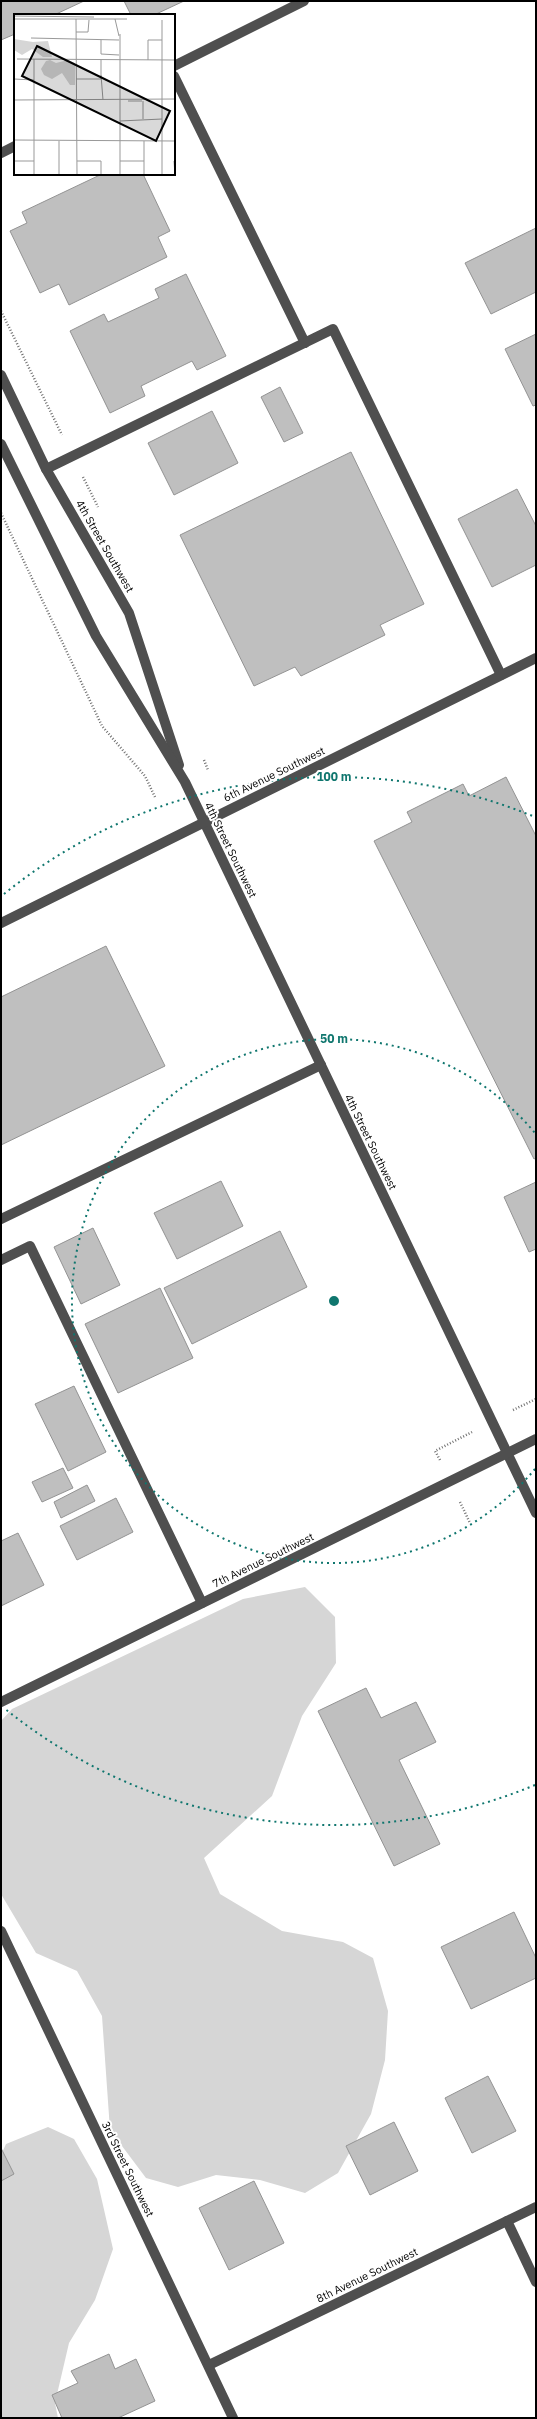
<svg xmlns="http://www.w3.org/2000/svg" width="537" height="2419" font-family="'IBM Plex Sans',sans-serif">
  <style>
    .green { fill: #d6d6d6 }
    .building { fill: #bfbfbf; stroke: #939393 }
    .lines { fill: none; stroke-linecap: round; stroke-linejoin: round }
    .path { stroke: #717171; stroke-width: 2.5; stroke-dasharray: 1 2; stroke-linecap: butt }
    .minor { stroke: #4f4f4f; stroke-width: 10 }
    .ring { fill: none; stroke: #0f766e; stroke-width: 2; stroke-dasharray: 2 4 }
    .labels { text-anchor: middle; stroke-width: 4; stroke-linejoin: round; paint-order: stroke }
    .street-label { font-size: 11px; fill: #000; stroke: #fff }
    .inset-road { fill: none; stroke: #999; stroke-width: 1 }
    .view { fill: #000; fill-opacity: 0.15; stroke: #000; stroke-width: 2 }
    .inset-edge { fill: none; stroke: #000; stroke-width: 2 }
    .centre { fill: #0f766e; stroke: #fff; stroke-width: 2 }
    .ring-label { font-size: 12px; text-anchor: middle; font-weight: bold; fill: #0f766e; stroke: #fff; stroke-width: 4; stroke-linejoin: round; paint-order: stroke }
  </style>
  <rect width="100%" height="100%" fill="#fff"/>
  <g class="green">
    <polygon points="305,1587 335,1617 336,1663 302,1716 272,1796 204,1858 220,1894 282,1931 343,1942 373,1958 388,2011 385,2060 371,2114 338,2173 305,2193 260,2180 216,2175 178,2187 146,2178 110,2130 102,2016 77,1971 36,1953 1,1894 1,1721 12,1709 243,1599"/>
    <polygon points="48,2127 74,2139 97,2179 113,2249 95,2300 69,2343 55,2403 58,2418 1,2418 1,2155 6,2144"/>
  </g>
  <g class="building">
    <polygon points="1,1 84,1 54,15 15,15 15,34 1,40"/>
    <polygon points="124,1 184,1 154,15 131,15"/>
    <polygon points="102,174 143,174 170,231 158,237 167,257 69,305 59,284 40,293 10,231 27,223 22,212"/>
    <polygon points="536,228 536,292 491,314 465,263"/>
    <polygon points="186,274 226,356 197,370 192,361 141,386 145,396 110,413 70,331 104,314 108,322 159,298 155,289"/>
    <polygon points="536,334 536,405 533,406 505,349"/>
    <polygon points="280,387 303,433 284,442 261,397"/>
    <polygon points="212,411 238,463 174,495 148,443"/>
    <polygon points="351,452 424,604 380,625 385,635 301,676 295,667 254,686 180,535"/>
    <polygon points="517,489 536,526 536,565 492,587 458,519"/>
    <polygon points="506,777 536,836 536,1158 534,1159 374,841 412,822 407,812 463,784 469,796"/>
    <polygon points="106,946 165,1066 1,1145 1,997"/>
    <polygon points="221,1181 243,1226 177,1259 154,1213"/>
    <polygon points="536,1182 536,1249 529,1252 504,1197"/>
    <polygon points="93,1228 120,1285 81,1304 54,1247"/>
    <polygon points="280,1231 307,1287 192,1344 164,1288"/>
    <polygon points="160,1288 193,1358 118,1393 85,1324"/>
    <polygon points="74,1386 106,1452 68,1471 35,1404"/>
    <polygon points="63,1468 73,1488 42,1502 32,1482"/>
    <polygon points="87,1485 95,1501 61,1518 54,1502"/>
    <polygon points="116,1498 133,1532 77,1560 60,1526"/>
    <polygon points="18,1533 44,1585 1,1606 1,1541"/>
    <polygon points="366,1688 381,1718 416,1702 436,1742 399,1760 440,1844 394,1866 318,1711"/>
    <polygon points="514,1912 536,1958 536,1978 471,2009 441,1947"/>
    <polygon points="488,2076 516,2131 472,2153 445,2098"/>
    <polygon points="394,2122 418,2171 370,2195 346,2146"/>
    <polygon points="1,2148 14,2174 1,2181"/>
    <polygon points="254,2181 284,2243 229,2270 199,2208"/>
    <polygon points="109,2354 115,2369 136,2359 155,2401 118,2418 62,2418 52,2395 78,2383 71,2371"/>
  </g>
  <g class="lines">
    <g class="path">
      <polyline points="1,311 62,435"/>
      <polyline points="83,477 98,507"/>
      <polyline points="1,513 102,726 145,776 155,797"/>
      <polyline points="204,760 208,770"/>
      <polyline points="513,1410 536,1399"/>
      <polyline points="440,1460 435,1451 472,1432"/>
      <polyline points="460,1502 470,1523"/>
    </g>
    <g class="minor">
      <polyline points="174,66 304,1"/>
      <polyline points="174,76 305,343"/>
      <polyline points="1,153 15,146"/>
      <polyline points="1,375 46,469 129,613 179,765"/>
      <polyline points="1,444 96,636 185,782 536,1513"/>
      <polyline points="46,469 333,329 501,675"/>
      <polyline points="1,923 536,658"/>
      <polyline points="1,1219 321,1065"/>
      <polyline points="1,1260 30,1246 202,1603"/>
      <polyline points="1,1702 536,1439"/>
      <polyline points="1,1931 233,2418"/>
      <polyline points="507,2221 536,2282"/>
      <polyline points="209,2365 536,2207"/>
    </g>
  </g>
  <g class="ring">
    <path d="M535 1469A262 262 0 1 1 535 1133"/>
    <path d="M535 1785A524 524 0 0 1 4 1708M4 894A524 524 0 0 1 535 817"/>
  </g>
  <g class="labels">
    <g class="street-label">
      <text transform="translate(105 546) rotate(60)" y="4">4th Street Southwest</text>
      <text transform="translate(274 774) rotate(-26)" y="4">6th Avenue Southwest</text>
      <text transform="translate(231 850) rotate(64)" y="4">4th Street Southwest</text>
      <text transform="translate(371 1142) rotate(64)" y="4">4th Street Southwest</text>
      <text transform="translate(263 1560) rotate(-26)" y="4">7th Avenue Southwest</text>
      <text transform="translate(128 2169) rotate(64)" y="4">3rd Street Southwest</text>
      <text transform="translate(367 2275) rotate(-26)" y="4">8th Avenue Southwest</text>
    </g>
  </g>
  <g transform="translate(14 14)">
    <rect width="161" height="161" fill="#fff"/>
    <path d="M 0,25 L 19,28 L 34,27 L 38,43 L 29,43 L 18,35 L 8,41 L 0,36 ZM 36,46 L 42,49 L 54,46 L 61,49 L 61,71 L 56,71 L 48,59 L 38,65 L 30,61 L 27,55 L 32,47 Z" fill="#d6d6d6"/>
    <path class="inset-road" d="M 0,2 L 80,3M 0,5 L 113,5M 62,5 L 63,161M 101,5 L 105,22M 148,6 L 148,161M 62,18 L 74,18 L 75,6M 106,20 L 106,161M 17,24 L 105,26M 87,26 L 87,40 L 105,41M 3,45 L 161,46M 20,45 L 20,161M 134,46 L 134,26 L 148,26M 87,61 L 89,86M 0,65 L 20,66M 62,65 L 87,65 L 87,46M 0,86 L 161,85M 114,87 L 128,87M 129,105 L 129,87M 106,107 L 148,105M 0,126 L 161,127M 130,127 L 130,161M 1,147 L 20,147M 63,147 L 87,147 L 87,161M 106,147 L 130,147M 160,147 L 161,161M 45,161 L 45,127"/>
    <path class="view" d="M 23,32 L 156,97 L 142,127 L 8,62 Z"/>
    <rect width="161" height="161" class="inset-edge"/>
  </g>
  <circle cx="334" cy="1301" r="6" class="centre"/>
  <g class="ring-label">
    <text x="334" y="781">100 m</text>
    <text x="334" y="1043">50 m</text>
  </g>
  <rect width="537" height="2419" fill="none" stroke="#000000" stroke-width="4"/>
</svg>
